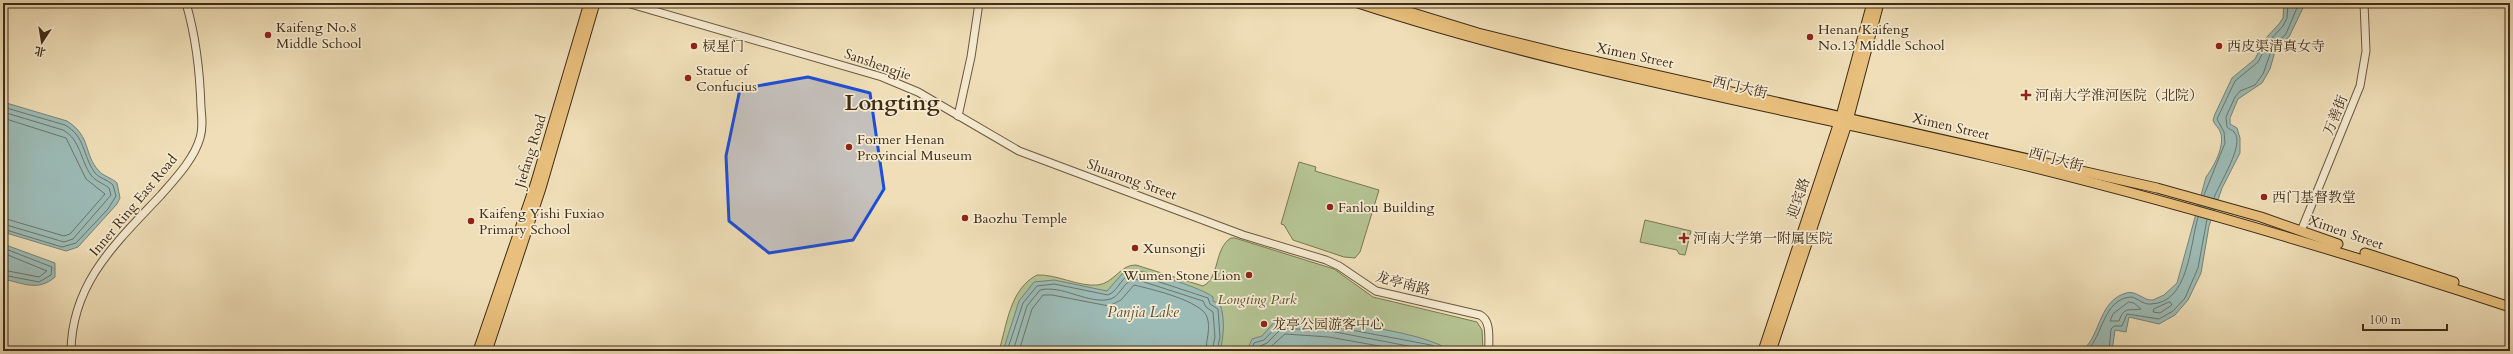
<svg xmlns="http://www.w3.org/2000/svg" width="2513" height="354" font-family="Cardo,'Noto Serif SC',serif">
  <style>
    .green { fill: #b4c292; stroke: #7a7754 }
    .water { fill: #9cbbb6; stroke: #778276 }
    .lines { fill: none; stroke-linecap: round; stroke-linejoin: round }
    .shore { stroke: #6e7466; stroke-width: 1 }
    .minor-casing { stroke: #6b583f; stroke-width: 9 }
    .major-casing { stroke: #3f2c17; stroke-width: 11 }
    .minor { stroke: #f5ead0; stroke-width: 7 }
    .major { stroke: #e8bf7c; stroke-width: 9 }
    .marked { fill: #1d4ed8; fill-opacity: 0.2; stroke: #1d4ed8; stroke-width: 3; stroke-linejoin: round }
    .poi-dot { fill: #8f2418; stroke: #f5ead0; stroke-width: 1.5 }
    .labels { text-anchor: middle; stroke-width: 3.5; stroke-linejoin: round; paint-order: stroke }
    .poi-label { font-size: 14px; fill: #3f2c17; stroke: #f5ead0; text-anchor: start }
    .street-label { font-size: 14px; fill: #3f2c17; stroke: #f5ead0 }
    .park-label { font-size: 14px; font-style: italic; fill: #564a30; stroke: #f5ead0 }
    .water-label { font-size: 15px; font-style: italic; fill: #56503f; stroke: #f5ead0 }
    .town-label { font-size: 22px; font-weight: bold; fill: #3f2c17; stroke: #f5ead0 }
  </style>
  <rect width="100%" height="100%" fill="#efdeb7"/>
  <filter id="stains"><feTurbulence type="fractalNoise" baseFrequency=".005" numOctaves="4"/><feColorMatrix values="0 0 0 0 .2 0 0 0 0 .09 0 0 0 0 .02 0 0 0 .5 -.17"/></filter>
  <radialGradient id="worn" r=".72"><stop offset=".6" stop-color="#630" stop-opacity="0"/><stop offset="1" stop-color="#630" stop-opacity=".3"/></radialGradient>
  <g class="green">
    <polygon points="1299,162 1316,167 1315,171 1379,190 1360,252 1355,258 1344,257 1293,240 1284,225 1281,224"/>
    <polygon points="1645,220 1691,231 1685,255 1679,254 1677,250 1640,242"/>
    <path d="M 1231,238 L 1235,238 L 1334,269 L 1373,297 L 1477,322 L 1482,330 L 1483,351 L 999,351 C 1007,324 1010,289 1037,275 C 1057,274 1078,287 1098,285 C 1114,283 1121,264 1136,265 L 1203,286 C 1220,278 1214,248 1231,238 Z"/>
  </g>
  <g class="water">
    <path d="M 2284,3 L 2303,3 L 2303,8 L 2289,37 L 2276,48 L 2270,69 L 2262,83 L 2238,99 L 2230,118 L 2230,124 L 2237,128 L 2240,138 L 2240,153 L 2222,188 L 2209,226 L 2201,273 L 2188,300 L 2175,315 L 2159,324 L 2129,317 L 2126,332 L 2115,330 L 2112,351 L 2082,351 C 2084,348 2088,345 2090,342 C 2101,324 2103,300 2126,293 C 2137,290 2143,301 2153,300 L 2164,295 L 2177,283 L 2206,177 C 2214,166 2224,148 2221,134 C 2220,128 2214,125 2213,120 L 2215,114 L 2232,78 L 2255,59 L 2265,39 L 2279,24 L 2283,18 Z"/>
    <path d="M 3,102 L 67,121 C 92,137 83,154 99,171 C 103,176 112,178 117,183 L 120,198 L 117,204 L 78,247 L 66,251 L 3,232 Z"/>
    <path d="M 3,244 L 55,263 L 55,277 C 38,292 23,283 3,279 Z"/>
    <path d="M 1131,270 C 1146,270 1202,288 1213,297 L 1213,301 L 1220,304 C 1225,318 1224,336 1220,351 L 1003,351 L 1019,301 L 1034,282 L 1054,280 L 1107,291 L 1122,274 Z"/>
    <path d="M 1277,319 C 1318,319 1419,329 1451,351 L 1247,351 L 1252,339 L 1262,336 Z"/>
  </g>
  <g class="lines">
    <g class="shore">
      <path d="M 3,107 L 65,125 C 86,137 82,155 95,173 C 99,178 108,180 113,185 L 116,196 L 108,209 L 76,243 L 62,247 L 3,229"/>
      <path d="M 3,112 L 63,130 C 81,140 80,160 91,175 C 95,181 103,183 109,188 L 111,195 L 73,239 L 64,242 L 3,224"/>
      <polyline points="3,118 66,138 86,179 105,194 70,234 64,236 3,218"/>
      <polyline points="2204,195 2225,143 2224,132 2217,119 2235,81 2258,62 2269,41 2283,26 2287,18 2288,3"/>
      <path d="M 2214,198 C 2218,185 2246,144 2234,132 C 2232,129 2229,130 2227,127 L 2226,117 L 2235,97 L 2240,91 L 2255,85 L 2263,74 L 2273,46 L 2286,34 L 2299,3"/>
      <polyline points="3,248 52,267 51,275 39,282 3,275"/>
      <polyline points="3,253 47,271 39,277 3,270"/>
      <path d="M 2129,302 L 2134,303 L 2141,309 C 2129,311 2124,306 2119,321 L 2110,321 L 2113,314 Z"/>
      <polygon points="2170,302 2172,305 2160,313 2153,312 2154,309"/>
      <path d="M 1007,351 L 1023,303 L 1037,286 L 1054,284 L 1108,295 C 1120,290 1121,274 1135,274 L 1208,298 L 1210,304 L 1218,309 L 1220,337 L 1217,351"/>
      <path d="M 1013,351 L 1027,306 L 1040,290 C 1062,285 1084,302 1106,300 C 1121,299 1122,281 1135,279 L 1203,301 L 1206,307 L 1213,312 L 1215,337 L 1212,351"/>
      <path d="M 1019,351 L 1032,309 L 1043,295 L 1052,295 L 1109,306 L 1121,300 L 1134,285 C 1151,289 1202,301 1207,317 C 1211,328 1206,340 1206,351"/>
      <polyline points="1251,351 1254,343 1264,340 1280,323 1330,326 1431,345 1444,351"/>
      <polyline points="1257,351 1258,347 1267,343 1282,328 1330,331 1434,351"/>
      <polyline points="1266,351 1285,334 1329,337 1407,351"/>
      <path d="M 2087,351 C 2103,336 2103,299 2131,297 C 2138,298 2143,305 2151,304 C 2189,303 2190,244 2198,217"/>
      <polyline points="2109,351 2111,329 2114,326 2122,326 2127,314 2159,319 2173,311 2185,298 2198,268 2207,219"/>
    </g>
    <g class="minor-casing">
      <g id="minor">
        <path d="M 627,3 L 882,77 L 918,92 L 1019,151 L 1243,235 L 1326,260 L 1339,266 L 1376,291 L 1480,315 C 1492,321 1488,340 1489,351"/>
        <polyline points="958,116 971,57 979,3"/>
        <polyline points="2301,231 2360,86 2366,51 2364,3"/>
        <path d="M 71,351 C 72,282 117,242 161,195 C 175,179 194,159 200,138 C 203,128 202,118 201,108 C 200,72 196,37 186,3"/>
      </g>
    </g>
    <g class="major-casing">
      <g id="major">
        <path d="M 1358,3 C 1563,70 1776,106 1986,156 C 2163,198 2337,250 2510,307"/>
        <polyline points="1380,3 1478,33 1563,54 2157,188 2261,217 2338,244"/>
        <polyline points="2365,253 2454,282"/>
        <polyline points="478,351 535,185 589,3"/>
        <polyline points="487,351 541,188 595,3"/>
        <polyline points="1763,351 1841,116 1872,3"/>
        <polyline points="1771,351 1847,124 1879,3"/>
      </g>
    </g>
    <use href="#minor" class="minor"/>
    <use href="#major" class="major"/>
  </g>
  <path class="marked" d="M 808,77 L 870,93 L 884,189 L 853,240 L 769,253 L 729,221 L 726,156 L 740,89 Z"/>
  <g class="poi-dot">
    <circle cx="268" cy="35" r="4"/>
    <circle cx="1810" cy="37" r="4"/>
    <circle cx="694" cy="46" r="4"/>
    <circle cx="2219" cy="46" r="4"/>
    <circle cx="688" cy="78" r="4"/>
    <path d="M2024 89h4v4h4v4h-4v4h-4v-4h-4v-4h4z"/>
    <circle cx="849" cy="147" r="4"/>
    <circle cx="2264" cy="197" r="4"/>
    <circle cx="1330" cy="207" r="4"/>
    <circle cx="965" cy="218" r="4"/>
    <circle cx="471" cy="221" r="4"/>
    <path d="M1682 232h4v4h4v4h-4v4h-4v-4h-4v-4h4z"/>
    <circle cx="1135" cy="248" r="4"/>
    <circle cx="1249" cy="275" r="4"/>
    <circle cx="1264" cy="324" r="4"/>
  </g>
  <g class="labels">
    <g class="poi-label">
      <text x="276" y="32">Kaifeng No.8<tspan x="276" dy="16">Middle School</tspan></text>
      <text x="1818" y="34">Henan Kaifeng<tspan x="1818" dy="16">No.13 Middle School</tspan></text>
      <text x="702" y="51">棂星门</text>
      <text x="2227" y="51">西皮渠清真女寺</text>
      <text x="696" y="75">Statue of<tspan x="696" dy="16">Confucius</tspan></text>
      <text x="2035" y="100">河南大学淮河医院（北院）</text>
      <text x="857" y="144">Former Henan<tspan x="857" dy="16">Provincial Museum</tspan></text>
      <text x="2272" y="202">西门基督教堂</text>
      <text x="1338" y="212">Fanlou Building</text>
      <text x="479" y="218">Kaifeng Yishi Fuxiao<tspan x="479" dy="16">Primary School</tspan></text>
      <text x="973" y="223">Baozhu Temple</text>
      <text x="1693" y="243">河南大学第一附属医院</text>
      <text x="1143" y="253">Xunsongji</text>
      <text x="1241" y="280" text-anchor="end">Wumen Stone Lion</text>
      <text x="1272" y="329">龙亭公园游客中心</text>
    </g>
    <g class="street-label">
      <text transform="translate(1635 55) rotate(12)" y="5">Ximen Street</text>
      <text transform="translate(878 64) rotate(19)" y="5">Sanshengjie</text>
      <text transform="translate(1740 87) rotate(13)" y="5">西门大街</text>
      <text transform="translate(2335 115) rotate(-68)" y="5">万善街</text>
      <text transform="translate(1951 126) rotate(13)" y="5">Ximen Street</text>
      <text transform="translate(530 151) rotate(-73)" y="5">Jiefang Road</text>
      <text transform="translate(2056 159) rotate(15)" y="5">西门大街</text>
      <text transform="translate(1132 179) rotate(20)" y="5">Shuarong Street</text>
      <text transform="translate(1798 198) rotate(-71)" y="5">迎宾路</text>
      <text transform="translate(133 205) rotate(-50)" y="5">Inner Ring East Road</text>
      <text transform="translate(2346 232) rotate(19)" y="5">Ximen Street</text>
      <text transform="translate(1403 283) rotate(15)" y="5">龙亭南路</text>
    </g>
    <g class="park-label">
      <text x="1257" y="304">Longting Park</text>
    </g>
    <g class="water-label">
      <text x="1143" y="317">Panjia Lake</text>
    </g>
    <g class="town-label">
      <text x="892" y="110">Longting</text>
    </g>
  </g>
  <rect width="2513" height="354" fill="none" stroke="#efdeb7" stroke-width="16"/>
  <rect x="4" y="4" width="2505" height="346" fill="none" stroke="#3f2c17" stroke-width="2"/>
  <rect x="8" y="8" width="2497" height="338" fill="none" stroke="#3f2c17"/>
  <g transform="translate(42 42) rotate(192)" stroke="#f5ead0" stroke-width="3" paint-order="stroke">
  <path d="M0-3L7 15L0 10L-7 15Z" fill="#3f2c17"/>
  <text y="-6" font-size="11" font-weight="bold" text-anchor="middle" fill="#3f2c17">北</text>
  </g>
  <path d="M2363 324v6h84v-6" fill="none" stroke="#3f2c17" stroke-width="2"/>
  <text x="2369" y="324" font-size="12" fill="#3f2c17" stroke="#f5ead0" stroke-width="3" paint-order="stroke">100 m</text>
  <rect width="100%" height="100%" filter="url(#stains)"/>
  <rect width="100%" height="100%" fill="url(#worn)"/>
</svg>
